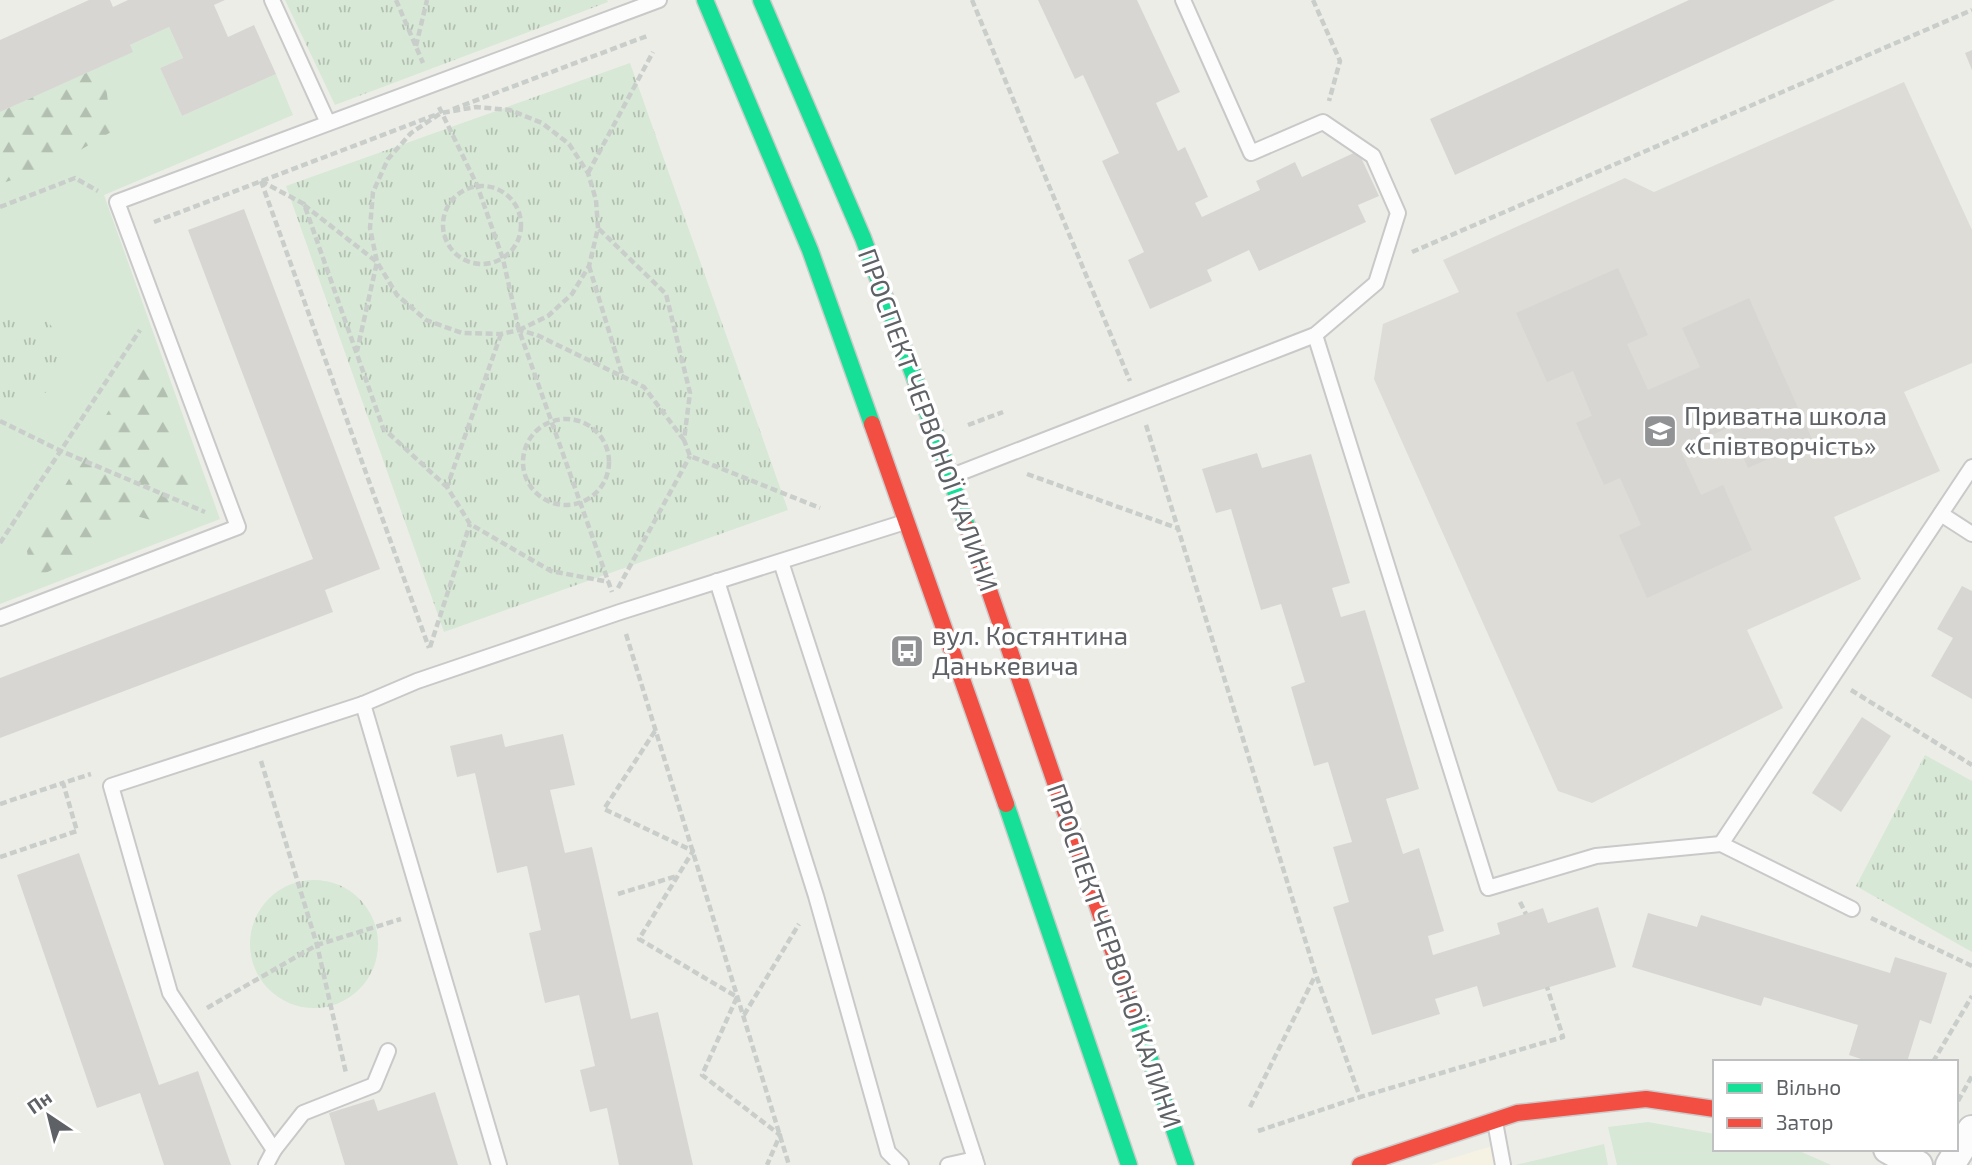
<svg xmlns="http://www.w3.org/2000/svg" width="1972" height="1165" font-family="'Exo 2',sans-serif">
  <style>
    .commercial { fill: #f5f2e3 }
    .education { fill: #dddcd7 }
    .grass { fill: #d7e8d6 }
    .forest { fill: url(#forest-firs) }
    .park { fill: url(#park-tufts) }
    .building { fill: #d7d6d3 }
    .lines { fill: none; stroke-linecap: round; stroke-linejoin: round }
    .lane-casing { stroke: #c9c9c9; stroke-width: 18 }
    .street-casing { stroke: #c9c9c9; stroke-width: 32 }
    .fast-casing { stroke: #cacbca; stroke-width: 19 }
    .jam-casing { stroke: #cacbca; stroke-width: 19 }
    .path { stroke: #c9cecb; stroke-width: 4.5; stroke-dasharray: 7 3.5; stroke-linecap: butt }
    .lane { stroke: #fcfcfc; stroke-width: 14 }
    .street { stroke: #fcfcfc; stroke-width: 28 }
    .fast { stroke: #16e098; stroke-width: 16 }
    .jam { stroke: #f24e42; stroke-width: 16 }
    .labels { text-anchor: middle; stroke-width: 7; stroke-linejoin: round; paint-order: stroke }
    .poi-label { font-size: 26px; fill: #5e6165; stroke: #fff; text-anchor: start }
    .street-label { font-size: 26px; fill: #5e6165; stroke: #fff }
  </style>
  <defs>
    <pattern id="forest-firs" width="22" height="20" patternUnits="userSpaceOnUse" patternTransform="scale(1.75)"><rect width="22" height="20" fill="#d7e8d6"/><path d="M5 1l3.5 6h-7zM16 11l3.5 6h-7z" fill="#b2bfb1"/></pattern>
    <pattern id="park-tufts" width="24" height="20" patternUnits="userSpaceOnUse" patternTransform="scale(1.75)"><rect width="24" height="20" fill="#d7e8d6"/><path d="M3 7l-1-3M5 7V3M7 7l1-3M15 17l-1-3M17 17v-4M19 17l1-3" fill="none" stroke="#b2bfb1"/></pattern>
  </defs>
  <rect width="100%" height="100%" fill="#edede8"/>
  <polygon class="commercial" points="1492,1146 1495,1165 1430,1165"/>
  <polygon class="education" points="1904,82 1972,230 1972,363 1904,392 1940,471 1834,517 1861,579 1747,630 1783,708 1592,803 1558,791 1374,379 1383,324 1459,292 1443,260 1625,178 1654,192"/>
  <g class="grass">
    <polygon points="169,27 183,58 160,68 182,116 276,74 293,115 104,195 220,519 0,604 0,112 132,52 130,45"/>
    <polygon points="1648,1122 1715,1134 1715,1149 1795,1149 1831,1165 1617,1165 1608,1127"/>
    <polygon points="1604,1144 1608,1165 1515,1165"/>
  </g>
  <g class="forest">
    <polygon points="104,65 111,132 53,166 0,184 0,112"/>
    <polygon points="141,364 162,383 179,423 170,452 195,485 165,524 122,512 87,553 31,580 27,551 116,398"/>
  </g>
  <g class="park">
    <polygon points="285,0 607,0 608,2 335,105"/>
    <polygon points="630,63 788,510 444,632 286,186"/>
    <path d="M 9,308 C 90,311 71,419 0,402 L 0,310 Z"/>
    <polygon points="1925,755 1972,781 1972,952 1856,886"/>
    <circle cx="314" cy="944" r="64"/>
  </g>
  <g class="building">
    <polygon points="89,0 110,0 113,7 128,0 225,0 214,5 228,37 254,25 276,74 182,116 160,68 183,58 169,27 130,45 133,52 0,112 0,40"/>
    <polygon points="1038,0 1137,0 1180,92 1156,103 1178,151 1185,147 1208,197 1195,203 1202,217 1260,190 1256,181 1295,162 1302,177 1358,151 1379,196 1358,205 1366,222 1259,271 1249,250 1207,270 1212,281 1150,309 1128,260 1144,252 1102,161 1119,153 1083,75 1075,79"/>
    <polygon points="1689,0 1835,0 1455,175 1430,119"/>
    <polygon points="1972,50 1972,70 1965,53"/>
    <polygon points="244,209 380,569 325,590 333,612 0,738 0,678 313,559 188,230"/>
    <polygon points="1618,268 1648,335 1627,344 1648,390 1700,367 1682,328 1749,298 1812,439 1748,468 1730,427 1680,449 1701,495 1723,485 1752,550 1647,598 1619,535 1641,525 1620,478 1604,485 1576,423 1592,416 1573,371 1547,382 1516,313"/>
    <polygon points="1257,453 1262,468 1311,454 1350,583 1332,588 1341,617 1365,610 1419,789 1386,799 1403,854 1419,848 1444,931 1428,936 1433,955 1500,934 1497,923 1543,908 1548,923 1598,907 1616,967 1483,1007 1477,986 1435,999 1440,1014 1372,1035 1333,907 1349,902 1333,847 1352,842 1328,762 1314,766 1291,687 1305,682 1281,604 1261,610 1231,509 1216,513 1202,469"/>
    <polygon points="1962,586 1972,591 1972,699 1931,676 1953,638 1937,629"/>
    <polygon points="1862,717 1891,736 1841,812 1812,793"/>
    <polygon points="502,734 505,747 563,734 575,785 550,790 565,853 592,847 631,1019 658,1012 693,1165 619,1165 607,1108 590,1112 580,1070 595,1066 579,995 545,1003 529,933 541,930 527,866 497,873 475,773 457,777 450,746"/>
    <polygon points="79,853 159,1085 198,1071 231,1165 164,1165 140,1093 97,1108 17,875"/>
    <polygon points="1648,913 1697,927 1701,915 1890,973 1895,957 1947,973 1931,1024 1920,1020 1907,1062 1870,1062 1849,1055 1858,1025 1764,997 1761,1006 1632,967"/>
    <polygon points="435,1092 458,1165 345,1165 329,1113 374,1099 378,1111"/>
  </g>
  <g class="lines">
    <g class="lane-casing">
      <g id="lane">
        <polyline points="272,0 328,123"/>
        <polyline points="1315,335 1488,888 1596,856 1721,844 1852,909"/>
        <polyline points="952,476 1315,335 1376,283 1398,213 1373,156 1323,122 1251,153 1183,0"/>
        <polyline points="1941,514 1972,534"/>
        <polyline points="781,562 977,1165"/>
        <polyline points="717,581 816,896 888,1152 901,1165"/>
        <polyline points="0,618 238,527 117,202 659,0"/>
        <polyline points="363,704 499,1165"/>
        <polyline points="1721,844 1972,467"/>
        <polyline points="1495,1122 1503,1165"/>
        <polyline points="274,1150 170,993 111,786 363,704 417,681 620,612 905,522"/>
        <polyline points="266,1165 274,1150 303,1113 374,1085 388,1051"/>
        <polyline points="948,1165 975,1159"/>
      </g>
    </g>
    <g class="street-casing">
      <g id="street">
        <polyline points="1888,1149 1918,1165"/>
        <polyline points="1950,1165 1972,1130"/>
      </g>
    </g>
    <g class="fast-casing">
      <g id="fast">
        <polyline points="705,0 810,250 872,424"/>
        <polyline points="761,0 863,238 936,436 968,529"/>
        <polyline points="1006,804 1129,1165"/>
        <polyline points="1136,1018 1186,1165"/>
      </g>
    </g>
    <g class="jam-casing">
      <g id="jam">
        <polyline points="872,424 1006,804"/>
        <polyline points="968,529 1136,1018"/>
        <polyline points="1360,1165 1517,1113 1646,1099 1715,1109"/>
      </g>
    </g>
    <g class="path">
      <polyline points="396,0 423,63"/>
      <polyline points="972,0 1130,381"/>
      <polyline points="1313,0 1340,61 1329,101"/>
      <polyline points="416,46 427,0"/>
      <polyline points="439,107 477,185 503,259 519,330 612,592"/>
      <polyline points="453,109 647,36"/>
      <polyline points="588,173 653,52"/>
      <polyline points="261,181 429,648"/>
      <polyline points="261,181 304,204 383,428 447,487"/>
      <circle cx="482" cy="225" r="39"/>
      <polyline points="304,205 377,262 357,351"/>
      <polyline points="0,207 75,178 98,191"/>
      <polyline points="154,222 435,115"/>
      <polyline points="599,229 666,294 690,393 684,440 690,456 820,508"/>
      <polyline points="1412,252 1972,10"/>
      <polyline points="589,266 623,377"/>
      <polyline points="519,330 548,316 572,294 589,266 598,228 596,200 588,173 569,144 542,123 510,110 476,107 441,113 411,133 388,159 373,192 370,228 377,262 397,295 426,320 462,333 501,334 519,330 537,335 644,387 684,440"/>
      <polyline points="501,334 447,487 470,524 551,571 609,582"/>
      <circle cx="566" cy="462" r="43"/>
      <polyline points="0,421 61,451 205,512"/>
      <polyline points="968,425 1003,412"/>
      <polyline points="1146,425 1316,975 1360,1097 1563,1037 1547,987"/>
      <polyline points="1027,474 1177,528"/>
      <polyline points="0,543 140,330"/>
      <polyline points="618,588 690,456"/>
      <polyline points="626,634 789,1165"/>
      <polyline points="430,647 470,524"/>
      <polyline points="1851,690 1972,765"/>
      <polyline points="655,731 604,809 693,851 639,939 737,997 702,1075 780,1135 767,1165"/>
      <polyline points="261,761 317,945 346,1073"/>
      <polyline points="0,804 63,783"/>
      <polyline points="0,857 77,831 63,783 91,774"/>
      <polyline points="618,894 677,876"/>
      <polyline points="1520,902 1526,914"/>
      <polyline points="1871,918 1972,966"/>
      <polyline points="207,1008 317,945 401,919"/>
      <polyline points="744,1015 799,924"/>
      <polyline points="1933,1062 1972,996"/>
      <polyline points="1958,1101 1972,1076"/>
      <polyline points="1250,1107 1315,976"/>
      <polyline points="1258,1131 1360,1097"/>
    </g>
    <use href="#lane" class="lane"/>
    <use href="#street" class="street"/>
    <use href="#fast" class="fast"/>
    <use href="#jam" class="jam"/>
  </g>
  <defs>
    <g id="school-square" transform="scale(1.75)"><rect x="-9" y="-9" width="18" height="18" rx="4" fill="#909293" stroke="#fff"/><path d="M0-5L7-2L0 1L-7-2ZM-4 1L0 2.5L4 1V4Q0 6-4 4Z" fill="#fff"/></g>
    <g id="bus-square" transform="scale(1.75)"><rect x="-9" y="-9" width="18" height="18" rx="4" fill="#909293" stroke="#fff"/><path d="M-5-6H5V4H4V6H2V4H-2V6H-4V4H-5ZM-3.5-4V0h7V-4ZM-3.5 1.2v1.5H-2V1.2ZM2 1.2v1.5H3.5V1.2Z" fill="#fff"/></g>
  </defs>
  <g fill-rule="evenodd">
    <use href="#school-square" x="1660" y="431"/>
    <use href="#bus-square" x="907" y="651"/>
  </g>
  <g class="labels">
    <g class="poi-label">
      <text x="1684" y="425">Приватна школа<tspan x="1684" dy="30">«Співтворчість»</tspan></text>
      <text x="932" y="645">вул. Костянтина<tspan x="932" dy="30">Данькевича</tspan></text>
    </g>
    <g class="street-label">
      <text transform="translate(928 420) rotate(70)" y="9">ПРОСПЕКТ ЧЕРВОНОЇ КАЛИНИ</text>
      <text transform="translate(1114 956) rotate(71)" y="9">ПРОСПЕКТ ЧЕРВОНОЇ КАЛИНИ</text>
    </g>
  </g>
  <rect x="1713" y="1060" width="245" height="91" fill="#ffffff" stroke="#bfc0c1" stroke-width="2"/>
  <rect x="1727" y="1083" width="35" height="10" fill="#16e098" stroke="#bfc0c1" stroke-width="2"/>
  <text x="1776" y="1095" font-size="21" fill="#5e6165">Вільно</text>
  <rect x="1727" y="1118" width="35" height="10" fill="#f24e42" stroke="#bfc0c1" stroke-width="2"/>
  <text x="1776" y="1130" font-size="21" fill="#5e6165">Затор</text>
  <g transform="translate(49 1116) rotate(325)" stroke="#ffffff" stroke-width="5" paint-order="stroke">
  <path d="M0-5L12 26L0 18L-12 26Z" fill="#5e6165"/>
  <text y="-10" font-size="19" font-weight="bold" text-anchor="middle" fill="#5e6165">Пн</text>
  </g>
</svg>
